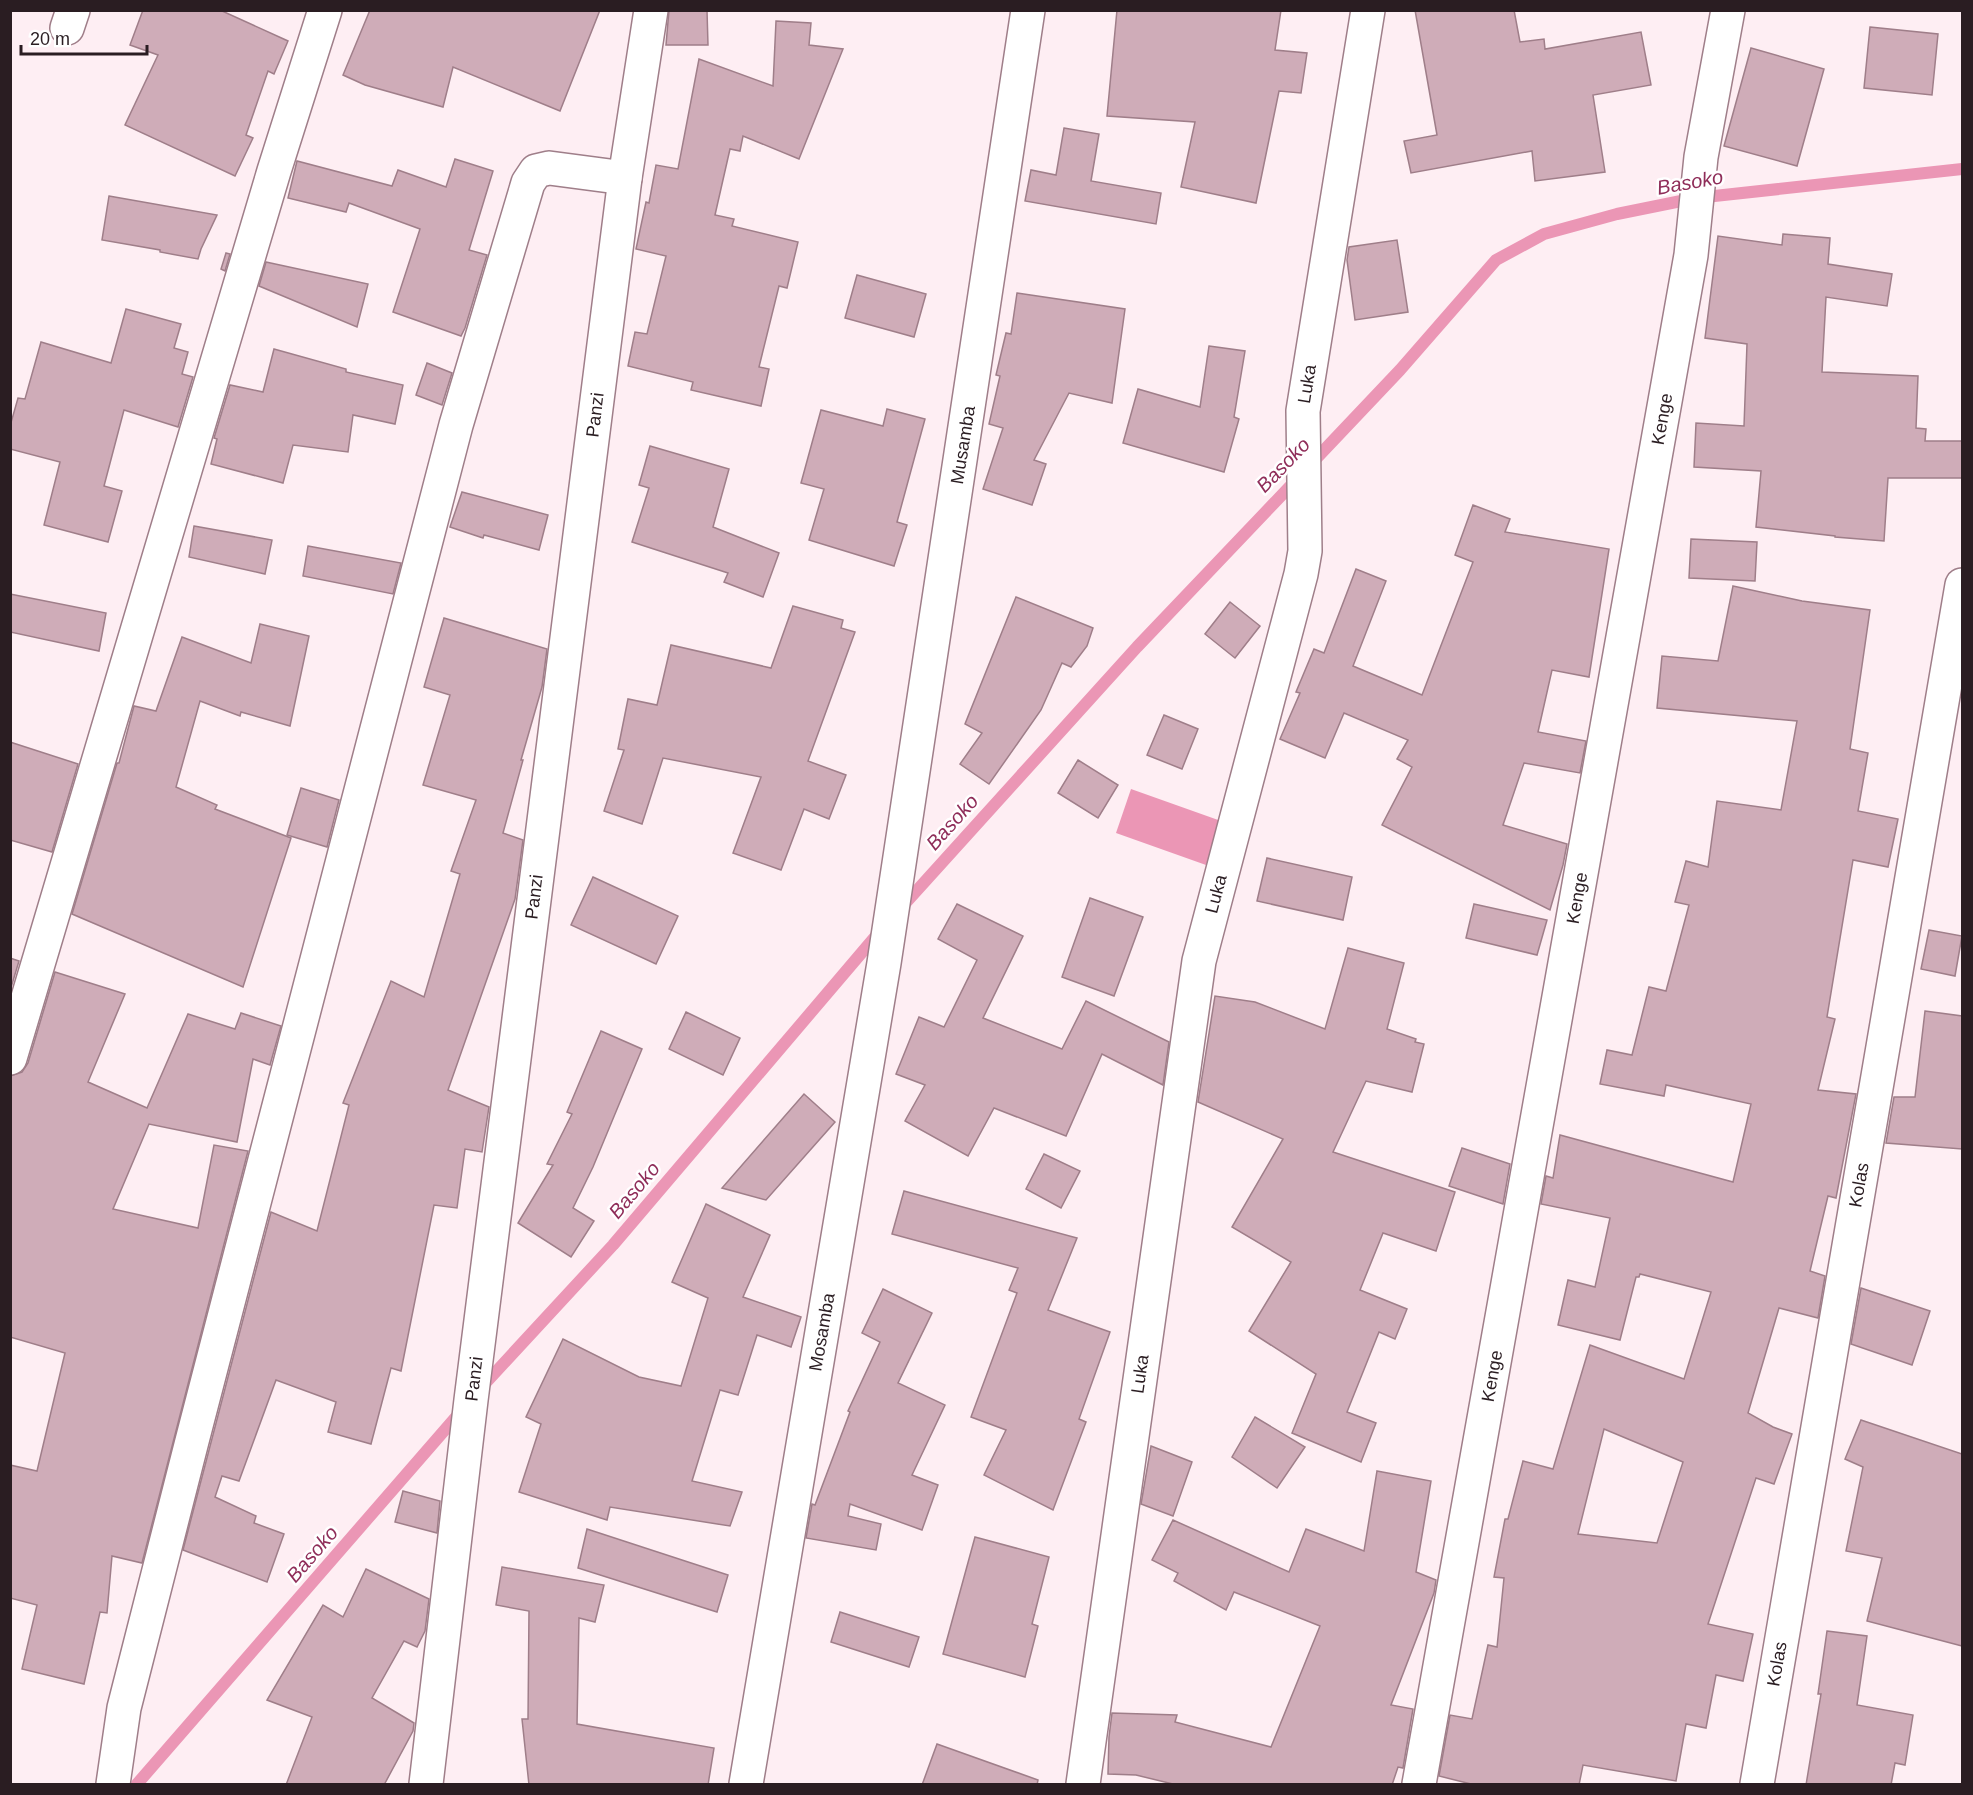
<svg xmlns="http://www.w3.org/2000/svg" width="1973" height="1795" font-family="Arial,sans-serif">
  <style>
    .water { fill: #eb96b5 }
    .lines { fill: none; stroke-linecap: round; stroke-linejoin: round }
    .stream { stroke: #eb96b5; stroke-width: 12 }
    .building { fill: #cfacb8; stroke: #9f7e89; stroke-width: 1.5; fill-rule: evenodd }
    .minor-casing { stroke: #9f7e89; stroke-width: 36 }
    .minor { stroke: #fff; stroke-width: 33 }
    .labels { text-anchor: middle; stroke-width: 5; stroke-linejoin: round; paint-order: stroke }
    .street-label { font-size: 18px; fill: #2a1d22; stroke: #fff }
    .water-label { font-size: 20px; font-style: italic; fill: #8f2d59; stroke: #fff }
  </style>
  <rect width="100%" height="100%" fill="#feeef3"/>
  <polygon class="water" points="1131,789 1221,821 1206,865 1116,833"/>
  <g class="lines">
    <g class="stream">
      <polyline points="1310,465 1400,370 1496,260 1544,234 1617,214 1696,198 1962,169"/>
      <polyline points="901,908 1137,647 1298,478"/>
      <polyline points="480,1389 613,1245 881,930"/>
      <polyline points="137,1784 463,1409"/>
    </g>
  </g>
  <g class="building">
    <polygon points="143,10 220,10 288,41 274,74 268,71 246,135 253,138 235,176 125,125 158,55 130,45"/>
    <polygon points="370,10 600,10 560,111 453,67 443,107 365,85 343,75"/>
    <polygon points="669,10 707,10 708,45 666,45"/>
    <polygon points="1117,10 1281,10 1275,50 1307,53 1301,93 1279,91 1256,203 1181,187 1195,122 1107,116"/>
    <polygon points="1415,10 1514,10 1520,42 1544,39 1545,49 1641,32 1651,85 1593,95 1605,172 1535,181 1532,151 1411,173 1404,141 1437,135"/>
    <polygon points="776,21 811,23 809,45 843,49 799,159 743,136 740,151 730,149 715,215 734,219 732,226 798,242 787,288 779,286 759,367 769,369 761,406 691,390 693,382 628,366 635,332 647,334 666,256 636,249 646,202 649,203 656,165 678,169 699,59 773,86"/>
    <polygon points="1870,27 1938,34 1932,95 1864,88"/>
    <polygon points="1751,48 1824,69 1797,166 1724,146"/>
    <polygon points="1064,128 1099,134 1091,181 1161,193 1156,224 1025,201 1031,170 1056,175"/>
    <polygon points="455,159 493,171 469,250 487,255 465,328 461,336 393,312 420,229 349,203 346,212 288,198 297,161 392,186 398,170 446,187"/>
    <polygon points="109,196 217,215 201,249 198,259 160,252 160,250 102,240"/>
    <polygon points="1783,234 1830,238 1828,264 1892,274 1887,306 1826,297 1822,372 1918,376 1916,428 1926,429 1925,441 1962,441 1962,478 1888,478 1884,541 1835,537 1835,536 1756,527 1761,471 1694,467 1696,423 1744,426 1747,344 1705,338 1718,236 1782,245"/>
    <polygon points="1397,240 1408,312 1355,320 1347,260 1349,247"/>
    <polygon points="226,253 230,254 225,271 221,269"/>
    <polygon points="266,262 368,284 357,327 259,286"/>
    <polygon points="857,275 926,294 914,337 845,318"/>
    <polygon points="1017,293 1125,309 1112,403 1069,393 1034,460 1046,464 1032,505 983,489 1003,428 989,424 1000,376 996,375 1006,333 1011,334"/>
    <polygon points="126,309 181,324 174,348 188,352 182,374 193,377 178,427 124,410 104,486 122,491 108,542 44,525 60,462 10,449 10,426 18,398 25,399 41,342 111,363"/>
    <polygon points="1209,346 1245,351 1234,417 1239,419 1224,472 1123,443 1138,389 1200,407"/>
    <polygon points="274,349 346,369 346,372 403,385 395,424 353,415 348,452 293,445 283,483 211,464 217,439 214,438 230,385 263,392"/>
    <polygon points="427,363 452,373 442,405 416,395"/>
    <polygon points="887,409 925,419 897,522 907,525 894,566 809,540 824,489 801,483 821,410 883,426"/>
    <polygon points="650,446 729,469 713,527 779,553 763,597 724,582 728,573 632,542 649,488 639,485"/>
    <polygon points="462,492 548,515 539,550 484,535 483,538 450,527"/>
    <polygon points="1473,505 1510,519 1505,532 1609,549 1589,677 1552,670 1538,732 1586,741 1580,773 1524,763 1503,825 1567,844 1563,865 1550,910 1382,825 1412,767 1397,759 1408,740 1344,713 1325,758 1280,739 1300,693 1296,692 1314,649 1324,653 1356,569 1386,581 1353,666 1422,695 1473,562 1455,555"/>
    <polygon points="194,526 272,540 265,574 189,557"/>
    <polygon points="1691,539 1757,542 1755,581 1689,578"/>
    <polygon points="308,546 401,563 393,594 303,576"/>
    <path d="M 1733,586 L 1802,601 L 1870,610 L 1850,749 L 1868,753 L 1858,811 L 1898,819 L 1888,867 L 1853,860 L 1827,1017 L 1835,1019 L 1818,1090 L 1856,1094 L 1836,1198 L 1828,1196 L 1810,1271 L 1825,1276 L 1818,1318 L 1779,1308 L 1748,1413 L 1773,1427 L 1792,1434 L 1774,1484 L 1756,1478 L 1708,1624 L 1753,1634 L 1743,1681 L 1716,1675 L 1706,1728 L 1686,1724 L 1676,1781 L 1583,1765 L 1579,1785 L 1475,1785 L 1439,1776 L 1450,1715 L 1472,1719 L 1488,1645 L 1497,1647 L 1504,1578 L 1494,1577 L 1505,1519 L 1508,1519 L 1523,1461 L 1553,1469 L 1590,1345 L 1684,1379 L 1711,1292 L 1640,1274 L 1639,1277 L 1636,1277 L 1620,1340 L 1558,1325 L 1568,1280 L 1595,1287 L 1610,1218 L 1541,1204 L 1546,1176 L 1553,1178 L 1560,1135 L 1733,1182 L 1751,1104 L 1666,1085 L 1664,1096 L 1600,1084 L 1607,1050 L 1632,1055 L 1649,987 L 1666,991 L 1689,905 L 1675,902 L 1686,861 L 1708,867 L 1717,801 L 1781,810 L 1797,721 L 1657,708 L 1662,656 L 1718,661 ZM 1604,1429 L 1683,1462 L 1657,1543 L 1578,1534 Z"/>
    <polygon points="10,594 106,613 99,651 10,632"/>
    <polygon points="1016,597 1093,628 1087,646 1071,667 1062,663 1041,710 989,784 960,764 982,733 965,724"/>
    <polygon points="1230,602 1260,626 1235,658 1205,634"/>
    <polygon points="793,606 843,620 841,628 855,632 808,761 846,775 829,819 804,809 781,870 733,853 761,777 663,758 642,824 604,811 624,750 618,749 628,699 657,705 671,645 771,668"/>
    <polygon points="444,618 547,649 542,687 521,760 523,760 503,833 523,840 515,899 448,1090 489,1107 482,1152 465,1149 457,1208 434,1205 401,1371 391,1368 371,1444 328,1432 336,1402 276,1380 239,1481 222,1476 215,1497 256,1516 254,1523 284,1534 267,1582 183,1550 271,1212 317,1231 349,1105 343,1103 391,981 424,997 460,874 451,871 476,800 423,785 450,695 424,687"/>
    <polygon points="260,624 309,636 290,726 241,712 240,716 200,701 176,787 217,805 215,809 291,838 243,987 72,914 117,763 119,763 134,706 156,711 182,637 251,663"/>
    <polygon points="1164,715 1198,729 1182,769 1147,755"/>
    <polygon points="10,742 78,764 52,852 10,840"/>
    <polygon points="1078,760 1118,785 1098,818 1058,793"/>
    <polygon points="301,788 339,800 327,847 287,835"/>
    <polygon points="1267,858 1352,877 1343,920 1257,901"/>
    <polygon points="593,877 678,916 656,964 571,925"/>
    <polygon points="1090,898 1143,917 1114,996 1062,977"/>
    <polygon points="957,904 1023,936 983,1018 1062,1049 1086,1001 1169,1042 1163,1085 1102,1054 1066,1136 994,1108 968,1156 905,1121 925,1085 896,1074 919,1017 944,1027 977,960 938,939"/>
    <polygon points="1474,904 1547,920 1537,955 1466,938"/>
    <polygon points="1929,930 1962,936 1955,976 1921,969"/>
    <polygon points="1348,948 1404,963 1387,1029 1416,1039 1415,1042 1424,1044 1412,1092 1366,1081 1333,1152 1455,1192 1436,1251 1383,1233 1360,1290 1407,1309 1395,1339 1379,1332 1347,1412 1376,1423 1361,1462 1292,1433 1316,1374 1249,1331 1291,1262 1232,1227 1283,1139 1198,1102 1215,996 1255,1002 1325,1029"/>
    <polygon points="10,958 19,961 10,991"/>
    <polygon points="55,972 125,994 88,1082 147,1108 188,1014 235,1029 241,1013 281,1026 270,1065 253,1059 237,1142 149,1124 113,1209 198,1228 214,1145 248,1151 142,1563 112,1556 107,1613 100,1612 84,1684 22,1669 37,1605 10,1598 10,1465 37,1471 65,1353 10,1337 10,1076 22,1072 28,1063"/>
    <polygon points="1925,1011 1962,1016 1962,1149 1886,1143 1894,1097 1915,1097"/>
    <polygon points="686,1012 740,1038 723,1075 669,1049"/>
    <polygon points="601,1031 642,1049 593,1167 573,1208 594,1221 571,1257 518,1223 553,1165 547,1164 572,1114 567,1112"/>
    <polygon points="804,1094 835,1122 766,1200 722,1188"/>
    <polygon points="1462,1148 1510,1164 1503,1204 1449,1186"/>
    <polygon points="1044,1154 1080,1171 1061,1208 1026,1189"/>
    <polygon points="904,1191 1077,1238 1048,1310 1110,1332 1079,1419 1086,1422 1053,1510 984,1475 1006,1430 971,1417 1017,1293 1009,1290 1018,1268 892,1234"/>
    <polygon points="706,1204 770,1235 743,1297 801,1317 791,1347 757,1335 738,1395 720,1390 692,1481 742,1492 730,1526 610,1507 607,1520 519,1492 541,1424 526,1417 563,1339 639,1377 681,1386 708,1298 672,1282"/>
    <polygon points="1861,1288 1930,1311 1912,1365 1851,1344"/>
    <polygon points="883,1289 932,1313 898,1383 945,1405 912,1475 938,1485 922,1530 850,1504 848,1516 881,1524 876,1550 806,1538 812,1504 815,1505 850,1412 848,1411 880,1342 862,1333"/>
    <polygon points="1255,1417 1305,1447 1277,1488 1232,1457"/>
    <polygon points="1861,1420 1962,1454 1962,1646 1867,1621 1882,1558 1846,1551 1863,1467 1845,1459"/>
    <polygon points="1151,1446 1192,1462 1173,1516 1141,1504"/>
    <polygon points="1377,1471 1431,1481 1416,1572 1436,1580 1434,1593 1391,1705 1413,1709 1403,1768 1398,1767 1392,1785 1177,1785 1136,1775 1108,1774 1109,1737 1112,1713 1177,1715 1175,1722 1271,1747 1320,1626 1234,1592 1226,1610 1174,1581 1178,1573 1152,1560 1173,1520 1289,1572 1306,1529 1364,1551"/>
    <polygon points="403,1491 440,1501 437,1533 395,1522"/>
    <polygon points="587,1529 728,1575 717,1612 578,1568"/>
    <polygon points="975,1537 1049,1557 1032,1624 1038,1626 1025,1677 943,1654"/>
    <polygon points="502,1567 604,1585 595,1622 579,1618 577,1724 714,1748 708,1785 529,1785 522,1719 528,1719 529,1611 496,1605"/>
    <polygon points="366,1569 429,1599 425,1631 417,1647 404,1641 372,1698 414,1723 413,1731 384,1785 286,1785 312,1717 267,1700 323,1605 343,1617"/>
    <polygon points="840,1612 919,1637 909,1667 831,1642"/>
    <polygon points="1827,1631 1867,1636 1857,1705 1913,1715 1905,1765 1895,1763 1891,1785 1806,1785 1821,1694 1818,1694"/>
    <polygon points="937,1744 1038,1780 1037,1785 922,1785"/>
  </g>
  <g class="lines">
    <g class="minor-casing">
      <g id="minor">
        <polyline points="67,28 73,10"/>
        <polyline points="10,1058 274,171 325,10"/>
        <polyline points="113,1784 124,1708 192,1441 456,425 528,183 536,171 549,168 625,178"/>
        <polyline points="426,1784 471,1400 625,178 651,10"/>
        <polyline points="746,1784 884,963 1028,10"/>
        <polyline points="1083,1784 1199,961 1301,574 1305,551 1303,411 1368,10"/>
        <polyline points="1419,1784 1691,255 1701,157 1728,10"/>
        <polyline points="1757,1784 1962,585"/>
      </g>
    </g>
    <use href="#minor" class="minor"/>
  </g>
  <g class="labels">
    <g class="street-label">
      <text transform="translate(1307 384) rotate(-81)" y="6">Luka</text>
      <text transform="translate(595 415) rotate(-83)" y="6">Panzi</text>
      <text transform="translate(1662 419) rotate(-80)" y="6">Kenge</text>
      <text transform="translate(963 445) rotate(-81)" y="6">Musamba</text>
      <text transform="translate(1216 894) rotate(-75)" y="6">Luka</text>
      <text transform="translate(534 897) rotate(-83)" y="6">Panzi</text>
      <text transform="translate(1577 898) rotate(-80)" y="6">Kenge</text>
      <text transform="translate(1859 1185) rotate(-80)" y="6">Kolas</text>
      <text transform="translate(822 1332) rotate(-80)" y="6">Mosamba</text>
      <text transform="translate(1140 1374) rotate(-82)" y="6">Luka</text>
      <text transform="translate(1492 1376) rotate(-80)" y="6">Kenge</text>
      <text transform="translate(474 1379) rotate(-83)" y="6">Panzi</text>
      <text transform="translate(1777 1664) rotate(-80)" y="6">Kolas</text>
    </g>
    <g class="water-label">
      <text transform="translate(1690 182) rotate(-10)" y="7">Basoko</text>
      <text transform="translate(1283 465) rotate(-46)" y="7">Basoko</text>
      <text transform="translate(952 822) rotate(-48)" y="7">Basoko</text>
      <text transform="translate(634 1190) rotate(-50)" y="7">Basoko</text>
      <text transform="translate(312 1554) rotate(-49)" y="7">Basoko</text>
    </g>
  </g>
  <rect width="1973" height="1795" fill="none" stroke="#2a1d22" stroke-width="24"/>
  <path d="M21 45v9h126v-9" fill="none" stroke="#2a1d22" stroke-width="3"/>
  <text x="30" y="45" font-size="18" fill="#2a1d22" stroke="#ffffff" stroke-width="4.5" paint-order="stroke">20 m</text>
</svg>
